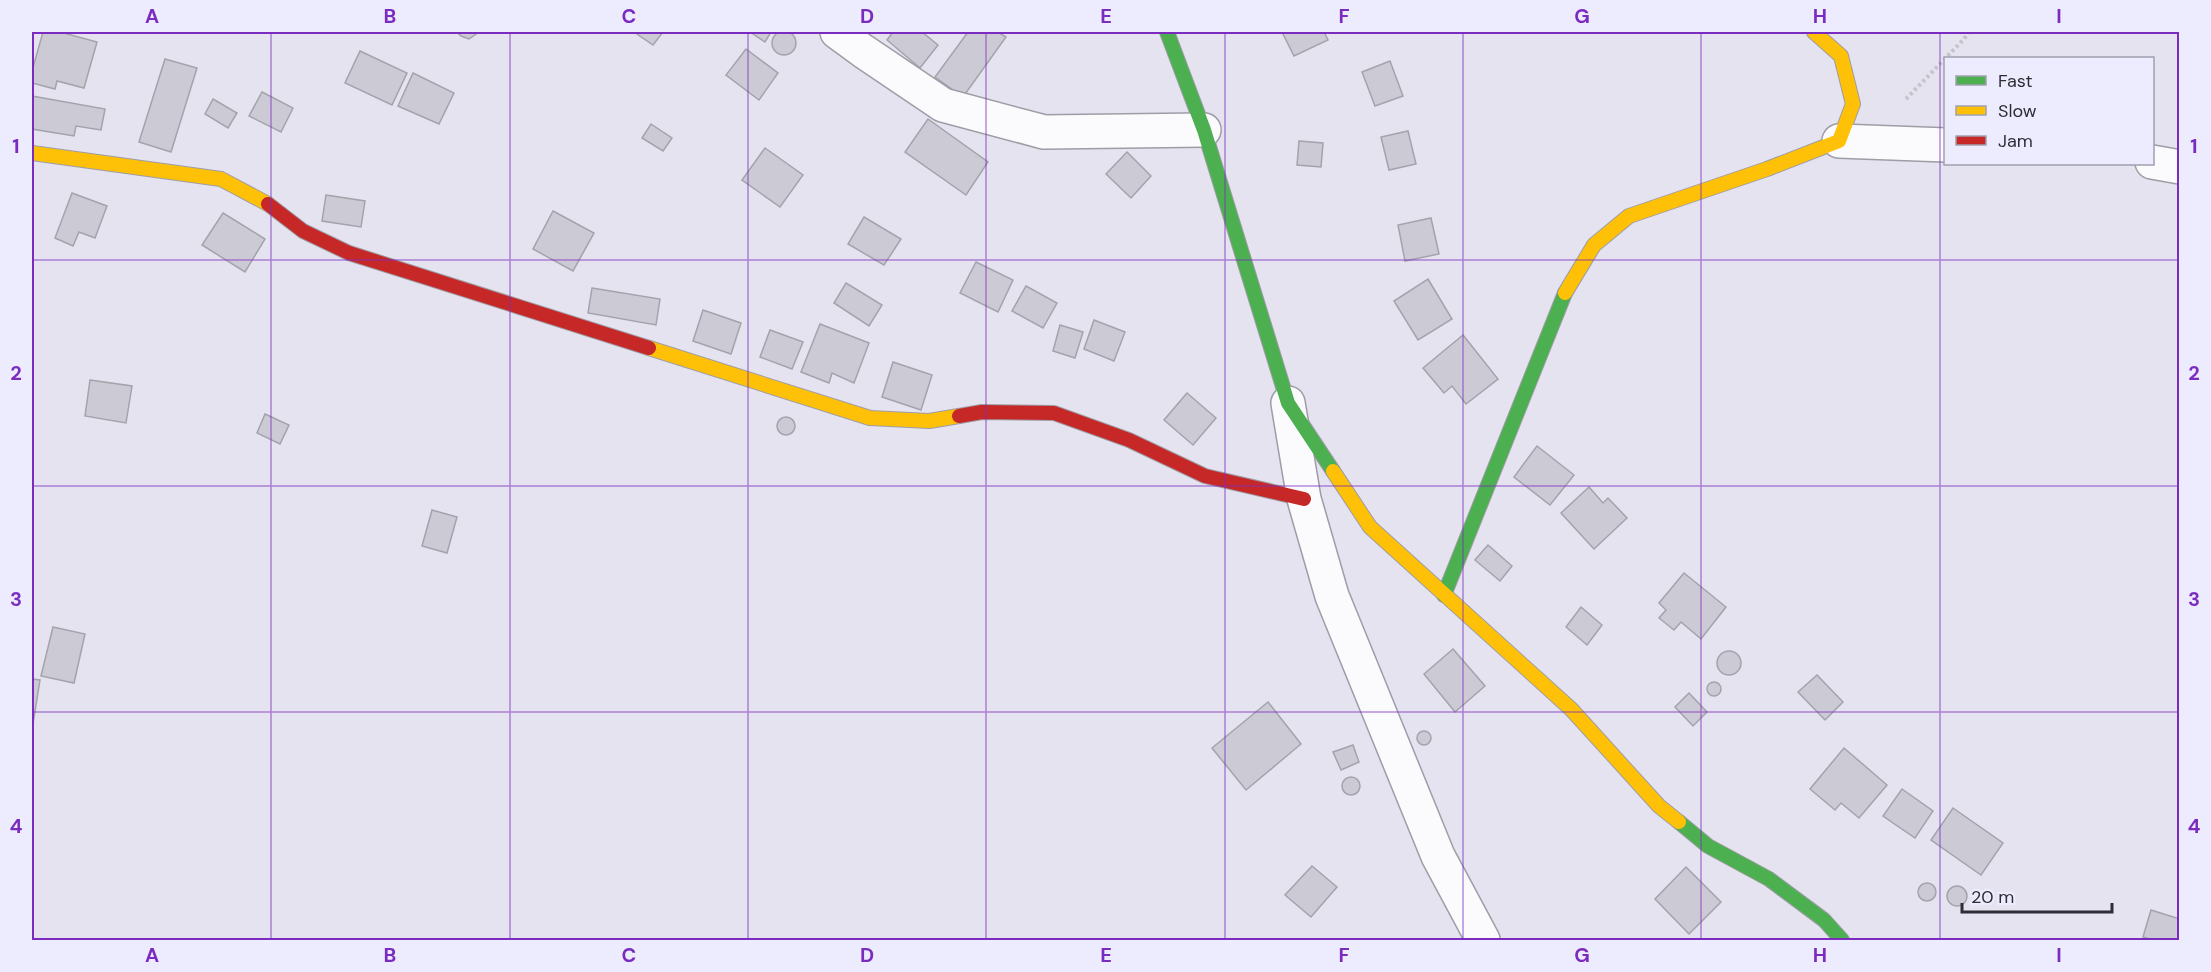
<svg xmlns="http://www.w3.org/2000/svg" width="2211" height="972" font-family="'DM Sans',sans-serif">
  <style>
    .building { fill: #cccbd5; stroke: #a4a3ac; stroke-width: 1.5 }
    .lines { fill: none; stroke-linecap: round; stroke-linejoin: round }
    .street-casing { stroke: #9e9da6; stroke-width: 36 }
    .fast-casing { stroke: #9e9da6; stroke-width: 16 }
    .slow-casing { stroke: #9e9da6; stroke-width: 16 }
    .jam-casing { stroke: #9e9da6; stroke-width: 16 }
    .path { stroke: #c5c4c8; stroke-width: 4; stroke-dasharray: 3 3; stroke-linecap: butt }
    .street { stroke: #fbfbfd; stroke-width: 33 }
    .fast { stroke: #4caf50; stroke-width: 14 }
    .slow { stroke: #ffc107; stroke-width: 14 }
    .jam { stroke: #c62828; stroke-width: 14 }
    .grid { fill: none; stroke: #7b2cbf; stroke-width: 1.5; stroke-opacity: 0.55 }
    .neatline { fill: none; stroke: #7b2cbf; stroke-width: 2 }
    .grid-label { font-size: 20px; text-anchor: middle; font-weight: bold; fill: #7b2cbf }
  </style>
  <rect width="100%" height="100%" fill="#e4e3ef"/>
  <g class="building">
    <circle cx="784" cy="43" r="12"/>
    <polygon points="43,32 60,32 97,42 84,88 57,81 55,89 32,83 32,71"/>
    <polygon points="457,32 479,32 469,39 461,36"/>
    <polygon points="634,32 663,32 653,45"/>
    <polygon points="750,32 771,32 765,42"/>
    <polygon points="893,32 922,32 938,45 920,68 887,40"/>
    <polygon points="968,32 998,32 1006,37 963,97 935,77"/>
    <polygon points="1282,32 1324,32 1328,40 1294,56"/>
    <polygon points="746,49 778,73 759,100 726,75"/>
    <polygon points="360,51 407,73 392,105 345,83"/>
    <polygon points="165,59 197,68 171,152 139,142"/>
    <polygon points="1390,61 1403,96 1375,106 1362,72"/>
    <polygon points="413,73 454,93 439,124 398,106"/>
    <polygon points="262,92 293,108 281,132 249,116"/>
    <polygon points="32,96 105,109 101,130 76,126 74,136 32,129"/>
    <polygon points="213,99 237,113 228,128 205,114"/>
    <polygon points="928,119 988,162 966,195 905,152"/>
    <polygon points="651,124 672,138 663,151 642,138"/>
    <polygon points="1408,131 1416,164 1389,170 1381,137"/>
    <polygon points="1299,141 1323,143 1321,167 1297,165"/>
    <polygon points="765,148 803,175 780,207 742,180"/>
    <polygon points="1127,152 1151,176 1131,198 1106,174"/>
    <polygon points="72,193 107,206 95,238 79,232 73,246 55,238"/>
    <polygon points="326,195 365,201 361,227 322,221"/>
    <polygon points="553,211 594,233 573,271 533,249"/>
    <polygon points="223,213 265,239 245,272 202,245"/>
    <polygon points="864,217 901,239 884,265 848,244"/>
    <polygon points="1431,218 1439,254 1405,261 1398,225"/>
    <polygon points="976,262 1013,280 998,312 960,293"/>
    <polygon points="1428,279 1452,319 1418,340 1394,301"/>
    <polygon points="846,283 882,305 869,326 834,303"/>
    <polygon points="1026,286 1057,303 1043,328 1012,311"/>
    <polygon points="592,288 660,299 656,325 588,313"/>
    <polygon points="703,310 741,323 731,354 693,341"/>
    <polygon points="1094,320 1125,332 1114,361 1084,349"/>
    <polygon points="820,324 869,343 854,383 832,373 829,383 801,372"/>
    <polygon points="1060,325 1083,332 1075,358 1053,351"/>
    <polygon points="770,330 803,342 792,369 760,357"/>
    <polygon points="1463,335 1498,379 1466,404 1452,386 1444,393 1423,368"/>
    <polygon points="893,362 932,375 921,410 882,397"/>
    <polygon points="90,380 132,386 126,423 85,416"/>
    <polygon points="1187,393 1216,418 1193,445 1164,420"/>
    <polygon points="265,414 289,425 280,444 257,433"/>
    <circle cx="786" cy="426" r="9"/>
    <polygon points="1537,446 1574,475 1550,505 1514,477"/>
    <polygon points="1589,487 1603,503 1608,498 1627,518 1594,549 1561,513"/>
    <polygon points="432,510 457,517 447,553 422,546"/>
    <polygon points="1488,545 1512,566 1500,581 1475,560"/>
    <polygon points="1684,573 1726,607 1701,639 1681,622 1674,630 1659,618 1666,610 1659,603"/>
    <polygon points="1581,607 1602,625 1587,645 1566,627"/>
    <polygon points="53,627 85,634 74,683 41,676"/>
    <polygon points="1453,649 1485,686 1455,712 1424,674"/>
    <circle cx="1729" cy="663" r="12"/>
    <polygon points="1817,675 1843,702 1825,720 1798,692"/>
    <polygon points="32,679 40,680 32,730"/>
    <circle cx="1714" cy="689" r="7"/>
    <polygon points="1689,693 1707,712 1693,726 1675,707"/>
    <polygon points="1268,702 1301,744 1246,790 1212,748"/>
    <circle cx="1424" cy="738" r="7"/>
    <polygon points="1353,745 1359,762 1341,770 1333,752"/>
    <polygon points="1844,748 1887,785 1859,818 1841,803 1835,810 1810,789"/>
    <circle cx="1351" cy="786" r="9"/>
    <polygon points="1902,789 1933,811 1915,838 1883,816"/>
    <polygon points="1953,808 2003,843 1981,875 1931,840"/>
    <polygon points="1312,866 1337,887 1311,917 1285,895"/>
    <polygon points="1686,867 1721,902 1689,934 1655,899"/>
    <circle cx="1927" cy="892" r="9"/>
    <circle cx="1957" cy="896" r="10"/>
    <polygon points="2151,910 2180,919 2180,940 2154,940 2143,937"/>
  </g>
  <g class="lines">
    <g class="street-casing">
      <g id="street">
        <polyline points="837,32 863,51 943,105 1044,132 1204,130"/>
        <polyline points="1839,141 1946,145"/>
        <polyline points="2152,162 2180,167"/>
        <polyline points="1288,403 1304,499 1332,596 1438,856 1483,940"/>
      </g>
    </g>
    <g class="fast-casing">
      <g id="fast">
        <polyline points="1167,32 1204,130 1288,403 1333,471"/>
        <polyline points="1444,595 1565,293"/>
        <polyline points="1679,822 1708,846 1769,879 1824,920 1842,940"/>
      </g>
    </g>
    <g class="slow-casing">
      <g id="slow">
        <polyline points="32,153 221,179 268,204"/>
        <polyline points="1565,293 1594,245 1629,216 1767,169 1839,141 1853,104 1841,56 1814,32"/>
        <polyline points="649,348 870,418 929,421 959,416"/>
        <polyline points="1333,471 1370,527 1571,709 1659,806 1679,822"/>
      </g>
    </g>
    <g class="jam-casing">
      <g id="jam">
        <polyline points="268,204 303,231 349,253 649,348"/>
        <polyline points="959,416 982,412 1054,413 1129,440 1205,476 1304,499"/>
      </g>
    </g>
    <polyline class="path" points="1906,99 1964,39 1969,32"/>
    <use href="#street" class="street"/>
    <use href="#fast" class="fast"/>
    <use href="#slow" class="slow"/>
    <use href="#jam" class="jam"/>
  </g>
  <path class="grid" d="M 271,32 L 271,940M 510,32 L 510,940M 748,32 L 748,940M 986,32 L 986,940M 1225,32 L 1225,940M 1463,32 L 1463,940M 1701,32 L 1701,940M 1940,32 L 1940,940M 32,260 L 2180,260M 32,486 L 2180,486M 32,712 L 2180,712"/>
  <rect width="2211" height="972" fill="none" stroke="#edecfe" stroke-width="66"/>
  <rect x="1944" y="57" width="210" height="108" fill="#edecfe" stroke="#a1a0ae" stroke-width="1.5"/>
  <rect x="1956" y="76" width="30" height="9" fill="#4caf50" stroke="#a1a0ae" stroke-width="1.5"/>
  <text x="1998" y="87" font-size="18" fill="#2e2d36">Fast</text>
  <rect x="1956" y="106" width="30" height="9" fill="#ffc107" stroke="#a1a0ae" stroke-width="1.5"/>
  <text x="1998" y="117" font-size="18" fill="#2e2d36">Slow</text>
  <rect x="1956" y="136" width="30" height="9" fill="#c62828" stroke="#a1a0ae" stroke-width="1.5"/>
  <text x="1998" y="147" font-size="18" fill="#2e2d36">Jam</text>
  <path d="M1962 903v9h150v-9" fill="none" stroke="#2e2d36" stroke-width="3"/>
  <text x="1971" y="903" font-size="18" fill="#2e2d36" stroke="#edecfe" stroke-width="4.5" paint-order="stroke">20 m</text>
  <rect x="33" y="33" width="2145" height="906" class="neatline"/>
  <g class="grid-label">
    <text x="152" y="23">A</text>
    <text x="390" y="23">B</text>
    <text x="629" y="23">C</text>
    <text x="867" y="23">D</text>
    <text x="1106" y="23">E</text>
    <text x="1344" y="23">F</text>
    <text x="1582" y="23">G</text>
    <text x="1820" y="23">H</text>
    <text x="2059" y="23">I</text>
    <text x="16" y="153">1</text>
    <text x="2194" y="153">1</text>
    <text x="16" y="380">2</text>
    <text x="2194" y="380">2</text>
    <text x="16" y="606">3</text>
    <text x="2194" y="606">3</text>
    <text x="16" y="833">4</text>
    <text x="2194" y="833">4</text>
    <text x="152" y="962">A</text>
    <text x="390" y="962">B</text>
    <text x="629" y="962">C</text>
    <text x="867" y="962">D</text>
    <text x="1106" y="962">E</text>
    <text x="1344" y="962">F</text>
    <text x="1582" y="962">G</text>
    <text x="1820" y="962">H</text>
    <text x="2059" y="962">I</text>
  </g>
</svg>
